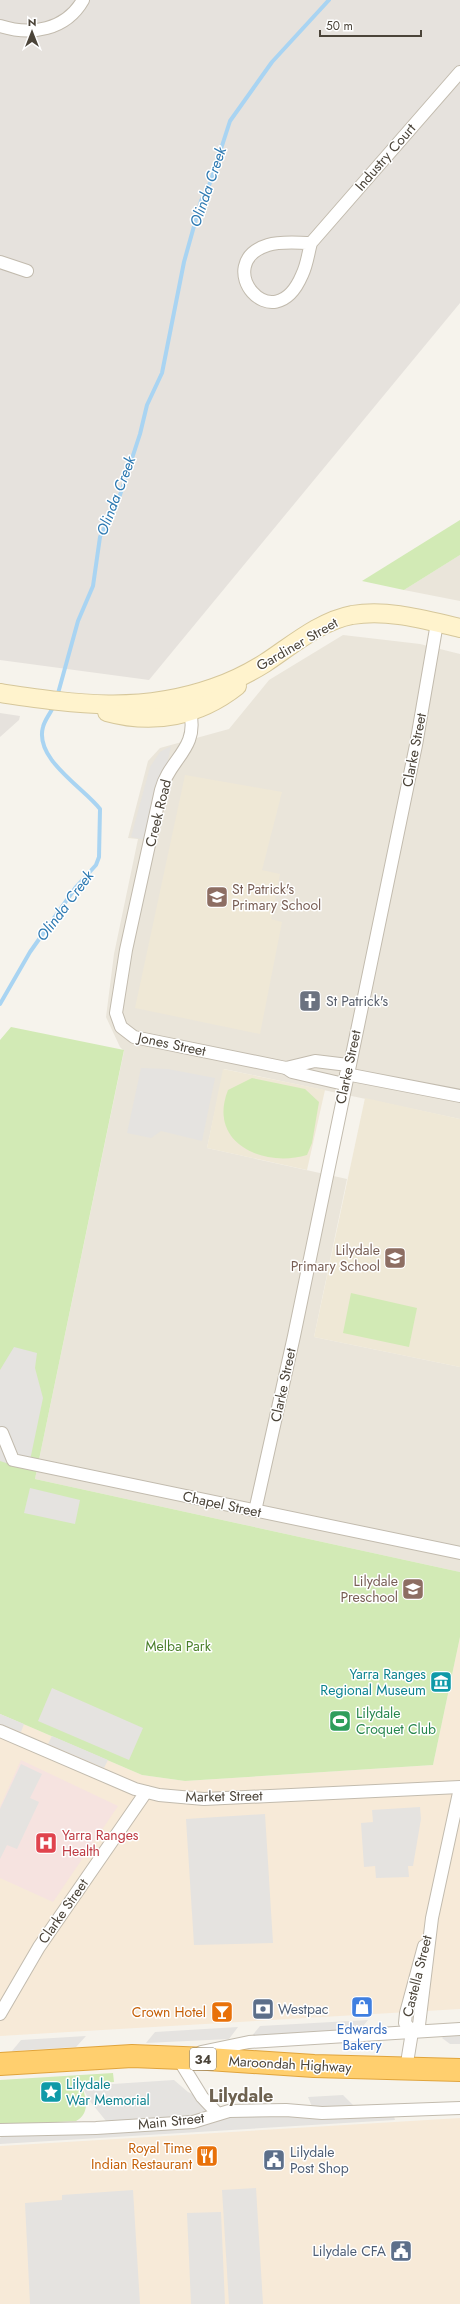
<svg xmlns="http://www.w3.org/2000/svg" width="460" height="2304" font-family="Jost,sans-serif">
  <style>
    .residential { fill: #eae5da }
    .commercial { fill: #f7ead8 }
    .industrial { fill: #e6e2dd }
    .education { fill: #efe8d6 }
    .medical { fill: #f6e3e0 }
    .green { fill: #d2eab5 }
    .parking { fill: #e5e3e0 }
    .lines { fill: none; stroke-linecap: round; stroke-linejoin: round }
    .stream { stroke: #a9d4f2; stroke-width: 4 }
    .street-casing { stroke: #c2bbae; stroke-width: 14 }
    .secondary-casing { stroke: #d6c79b; stroke-width: 20 }
    .highway-casing { stroke: #e0a43c; stroke-width: 24 }
    .street { stroke: #fff; stroke-width: 12 }
    .secondary { stroke: #fff3cd; stroke-width: 18 }
    .highway { stroke: #ffcf6e; stroke-width: 22 }
    .labels { text-anchor: middle; stroke-width: 3; stroke-linejoin: round; paint-order: stroke }
    .shield { fill: #fff; stroke: #817c74; stroke-width: 1 }
    .shield-label { font-size: 13px; font-weight: bold; fill: #4b4439 }
    .street-label { font-size: 14px; fill: #4b4439; stroke: #fff }
    .education-label { font-size: 14px; fill: #785e54; stroke: #fff; text-anchor: end }
    .worship-label { font-size: 14px; fill: #5b616d; stroke: #fff; text-anchor: start }
    .park-label { font-size: 14px; fill: #4a7f2a; stroke: #fff }
    .culture-label { font-size: 14px; fill: #0d838f; stroke: #fff; text-anchor: end }
    .leisure-label { font-size: 14px; fill: #27864d; stroke: #fff; text-anchor: start }
    .health-label { font-size: 14px; fill: #be3a42; stroke: #fff; text-anchor: start }
    .service-label { font-size: 14px; fill: #4e5e75; stroke: #fff; text-anchor: start }
    .food-label { font-size: 14px; fill: #c56008; stroke: #fff; text-anchor: end }
    .shop-label { font-size: 14px; fill: #366cbe; stroke: #fff }
    .water-label { font-size: 15px; font-style: italic; fill: #2e7ab2; stroke: #fff }
    .district-label { font-size: 18px; font-weight: bold; fill: #6e6250; stroke: #fff }
  </style>
  <rect width="100%" height="100%" fill="#f6f3ec"/>
  <g class="residential">
    <polygon points="460,555 460,601 404,590"/>
    <polygon points="343,635 420,644 460,654 460,1119 224,1069 207,1148 347,1179 314,1337 460,1367 460,1572 35,1479 124,1051 120,1047 106,1017 114,954 138,839 128,838 148,761 160,748 229,729 269,680"/>
  </g>
  <g class="commercial">
    <polygon points="460,1637 460,2009 0,2036 0,1714 142,1775 185,1781 433,1765"/>
    <polygon points="460,2118 460,2304 0,2304 0,2146"/>
  </g>
  <g class="industrial">
    <polygon points="0,0 460,0 460,303 149,680 0,660"/>
    <polygon points="0,713 20,716 19,720 0,737"/>
  </g>
  <g class="education">
    <polygon points="185,775 282,792 262,870 280,874 271,919 282,922 260,1034 135,1008"/>
    <polygon points="223,1069 325,1090 307,1170 207,1148"/>
    <polygon points="365,1098 460,1119 460,1367 314,1337"/>
  </g>
  <polygon class="medical" points="21,1760 118,1806 53,1902 0,1878 0,1807"/>
  <g class="green">
    <polygon points="460,520 460,555 404,590 362,581"/>
    <polygon points="11,1027 124,1050 35,1479 460,1572 460,1637 433,1765 185,1781 142,1775 0,1714 0,1040"/>
    <path d="M 252,1078 L 305,1089 L 319,1102 L 312,1143 L 307,1155 C 263,1168 207,1143 228,1090 Z"/>
    <polygon points="351,1293 417,1308 409,1347 343,1333"/>
    <path d="M 113,2073 L 114,2082 L 81,2084 C 86,2097 91,2113 76,2121 L 0,2125 L 0,2080 Z"/>
  </g>
  <g class="parking">
    <polygon points="171,746 150,841 131,837 150,767 160,752"/>
    <polygon points="141,1068 168,1069 215,1078 202,1141 161,1131 151,1138 127,1133"/>
    <polygon points="14,1347 37,1353 35,1368 43,1398 28,1470 0,1461 0,1370"/>
    <polygon points="30,1488 80,1500 75,1524 24,1513"/>
    <polygon points="52,1688 143,1728 129,1760 38,1721"/>
    <polygon points="0,1714 24,1724 21,1732 0,1724"/>
    <polygon points="52,1736 108,1760 104,1768 48,1744"/>
    <polygon points="21,1764 42,1774 30,1798 39,1802 17,1849 7,1845 0,1859 0,1809"/>
    <polygon points="420,1807 421,1819 413,1866 408,1866 409,1877 376,1878 375,1866 364,1867 361,1823 373,1822 372,1810"/>
    <polygon points="265,1814 273,1943 194,1945 186,1819"/>
    <polygon points="368,2020 359,2031 251,2037 260,2026"/>
    <polygon points="458,2022 460,2022 460,2044 450,2044 442,2038"/>
    <polygon points="238,2027 229,2039 146,2043 155,2032"/>
    <polygon points="86,2036 76,2047 12,2051 21,2040"/>
    <polygon points="174,2080 188,2092 222,2108 313,2109 308,2097 343,2095 353,2105 394,2116 395,2120 0,2144 0,2138 4,2134 115,2132 89,2100 82,2086"/>
    <polygon points="256,2188 263,2304 229,2304 222,2190"/>
    <polygon points="133,2190 140,2304 30,2304 25,2203 62,2200 62,2195"/>
    <polygon points="221,2212 225,2304 191,2304 187,2213"/>
  </g>
  <g class="lines">
    <g class="stream">
      <polyline points="57,697 78,621 93,586 100,537 120,495 140,434 147,405 162,373 184,262 201,201 210,183 230,121 272,62 329,0"/>
      <path d="M 0,1004 L 30,952 L 76,887 L 96,865 L 99,857 L 100,809 C 84,788 34,759 43,727 C 45,719 51,713 54,705"/>
    </g>
    <g class="street-casing">
      <g id="street">
        <path d="M 0,26 C 31,36 66,30 83,0"/>
        <path d="M 311,243 C 297,243 281,241 268,245 C 210,263 273,343 302,275 C 307,265 308,254 311,243 L 460,72"/>
        <polyline points="0,262 27,271"/>
        <path d="M 190,712 C 199,749 169,759 161,790 L 126,950 L 116,1013 L 121,1027 L 134,1037 L 286,1068 L 315,1061 L 348,1065"/>
        <polyline points="286,1068 292,1072 344,1084"/>
        <polyline points="346,1074 460,1096"/>
        <polyline points="2,1433 13,1460 460,1553"/>
        <polyline points="255,1511 294,1336 416,745 437,623"/>
        <polyline points="0,1731 135,1789 159,1795 204,1799 460,1787"/>
        <polyline points="0,2014 39,1947 146,1792"/>
        <polyline points="412,2032 405,2023 406,2013 424,1946"/>
        <polyline points="201,2052 249,2042 460,2029"/>
        <polyline points="181,2057 178,2058 202,2097 218,2114"/>
        <polyline points="406,2069 412,2032 419,2025 432,1918 460,1788"/>
        <polyline points="0,2130 96,2128 193,2122 229,2111 286,2110 322,2113 460,2108"/>
      </g>
    </g>
    <g class="secondary-casing">
      <g id="secondary">
        <path d="M 0,693 C 75,704 139,714 213,688 C 231,682 249,673 265,663 C 291,646 320,621 352,615 C 389,609 425,620 460,628"/>
        <path d="M 107,712 C 154,725 199,716 237,686"/>
      </g>
    </g>
    <g class="highway-casing">
      <polyline id="highway" points="0,2064 132,2056 208,2059 314,2066 460,2070"/>
    </g>
    <use href="#street" class="street"/>
    <use href="#secondary" class="secondary"/>
    <use href="#highway" class="highway"/>
  </g>
  <defs>
    <g id="school-square" transform="scale(1.15)"><rect x="-9" y="-9" width="18" height="18" rx="4" fill="#8d6e63" stroke="#fff"/><path d="M0-5L7-2L0 1L-7-2ZM-4 1L0 2.5L4 1V4Q0 6-4 4Z" fill="#fff"/></g>
    <g id="church-square" transform="scale(1.15)"><rect x="-9" y="-9" width="18" height="18" rx="4" fill="#6b7280" stroke="#fff"/><path d="M-1.2-6h2.4v3.5h3.3v2.4h-3.3V6h-2.4V-.1h-3.3v-2.4h3.3Z" fill="#fff"/></g>
    <g id="museum-square" transform="scale(1.15)"><rect x="-9" y="-9" width="18" height="18" rx="4" fill="#0f9aa8" stroke="#fff"/><path d="M0-6L6-3V-2H-6V-3ZM-5-1h2V3h-2ZM-1-1h2V3h-2ZM3-1h2V3H3ZM-6 4H6V6H-6Z" fill="#fff"/></g>
    <g id="stadium-square" transform="scale(1.15)"><rect x="-9" y="-9" width="18" height="18" rx="4" fill="#2e9e5b" stroke="#fff"/><path d="M0-5a6.5 5 0 1 0 0 10a6.5 5 0 1 0 0-10ZM-3.5-1.8h7v3.6h-7Z" fill="#fff"/></g>
    <g id="hospital-square" transform="scale(1.15)"><rect x="-9" y="-9" width="18" height="18" rx="4" fill="#e0444e" stroke="#fff"/><path d="M-5-5h3v3.5h4V-5h3V5h-3V1.5h-4V5h-3Z" fill="#fff"/></g>
    <g id="shop-square" transform="scale(1.15)"><rect x="-9" y="-9" width="18" height="18" rx="4" fill="#3f7fe0" stroke="#fff"/><path d="M-5-2.5h2.3a2.7 3.5 0 0 1 5.4 0H5L5.5 6h-11ZM-1.5-2.5h3a1.5 2.3 0 0 0-3 0Z" fill="#fff"/></g>
    <g id="bank-square" transform="scale(1.15)"><rect x="-9" y="-9" width="18" height="18" rx="4" fill="#5c6f8a" stroke="#fff"/><path d="M-6-4H6V4H-6ZM0-2.3a2.3 2.3 0 1 0 0 4.6a2.3 2.3 0 1 0 0-4.6Z" fill="#fff"/></g>
    <g id="bar-square" transform="scale(1.15)"><rect x="-9" y="-9" width="18" height="18" rx="4" fill="#e8710a" stroke="#fff"/><path d="M-6-5H6L.8 .8V4.5H3.5V6h-7V4.5H-.8V.8Z" fill="#fff"/></g>
    <g id="sight-square" transform="scale(1.15)"><rect x="-9" y="-9" width="18" height="18" rx="4" fill="#0f9aa8" stroke="#fff"/><path d="M0-6L1.8-2.2L6-1.7L2.9 1.2L3.7 5.4L0 3.3L-3.7 5.4L-2.9 1.2L-6-1.7L-1.8-2.2Z" fill="#fff"/></g>
    <g id="restaurant-square" transform="scale(1.15)"><rect x="-9" y="-9" width="18" height="18" rx="4" fill="#e8710a" stroke="#fff"/><path d="M-5-6h1v4h1v-4h1v4h1v-4h1v5L-1.5 .5V6h-2V.5L-5-1ZM5-6V6H3V1.5H1.5Q1.5-4 5-6Z" fill="#fff"/></g>
    <g id="civic-square" transform="scale(1.15)"><rect x="-9" y="-9" width="18" height="18" rx="4" fill="#5c6f8a" stroke="#fff"/><path d="M-.6-6.5H3V-4.5H.6V-3L4-1V1h2V6H-6V1h2V-1L-.6-3ZM-1.2 2.5V6h2.4V2.5Z" fill="#fff"/></g>
  </defs>
  <g fill-rule="evenodd">
    <use href="#school-square" x="217" y="897"/>
    <use href="#church-square" x="310" y="1001"/>
    <use href="#school-square" x="395" y="1258"/>
    <use href="#school-square" x="413" y="1589"/>
    <use href="#museum-square" x="441" y="1682"/>
    <use href="#stadium-square" x="340" y="1721"/>
    <use href="#hospital-square" x="46" y="1843"/>
    <use href="#shop-square" x="362" y="2007"/>
    <use href="#bank-square" x="263" y="2009"/>
    <use href="#bar-square" x="222" y="2012"/>
    <use href="#sight-square" x="51" y="2092"/>
    <use href="#restaurant-square" x="207" y="2156"/>
    <use href="#civic-square" x="274" y="2160"/>
    <use href="#civic-square" x="401" y="2251"/>
  </g>
  <g class="labels">
    <rect class="shield" x="190" y="2048" width="26" height="22" rx="3"/>
    <g class="shield-label">
      <text x="203" y="2064">34</text>
    </g>
    <g class="street-label">
      <text transform="translate(385 157) rotate(-49)" y="5">Industry Court</text>
      <text transform="translate(297 644) rotate(-30)" y="5">Gardiner Street</text>
      <text transform="translate(414 750) rotate(-79)" y="5">Clarke Street</text>
      <text transform="translate(158 813) rotate(-76)" y="5">Creek Road</text>
      <text transform="translate(172 1044) rotate(12)" y="5">Jones Street</text>
      <text transform="translate(348 1067) rotate(-78)" y="5">Clarke Street</text>
      <text transform="translate(283 1385) rotate(-78)" y="5">Clarke Street</text>
      <text transform="translate(222 1504) rotate(12)" y="5">Chapel Street</text>
      <text transform="translate(224 1796) rotate(-1)" y="5">Market Street</text>
      <text transform="translate(63 1911) rotate(-55)" y="5">Clarke Street</text>
      <text transform="translate(417 1976) rotate(-76)" y="5">Castella Street</text>
      <text transform="translate(290 2064) rotate(3)" y="5">Maroondah Highway</text>
      <text transform="translate(171 2121) rotate(-6)" y="5">Main Street</text>
    </g>
    <g class="education-label">
      <text x="232" y="894" text-anchor="start">St Patrick's<tspan x="232" dy="16">Primary School</tspan></text>
      <text x="380" y="1255">Lilydale<tspan x="380" dy="16">Primary School</tspan></text>
      <text x="398" y="1586">Lilydale<tspan x="398" dy="16">Preschool</tspan></text>
    </g>
    <g class="worship-label">
      <text x="326" y="1006">St Patrick's</text>
    </g>
    <g class="park-label">
      <text x="178" y="1651">Melba Park</text>
    </g>
    <g class="culture-label">
      <text x="426" y="1679">Yarra Ranges<tspan x="426" dy="16">Regional Museum</tspan></text>
      <text x="66" y="2089" text-anchor="start">Lilydale<tspan x="66" dy="16">War Memorial</tspan></text>
    </g>
    <g class="leisure-label">
      <text x="356" y="1718">Lilydale<tspan x="356" dy="16">Croquet Club</tspan></text>
    </g>
    <g class="health-label">
      <text x="62" y="1840">Yarra Ranges<tspan x="62" dy="16">Health</tspan></text>
    </g>
    <g class="service-label">
      <text x="278" y="2014">Westpac</text>
      <text x="290" y="2157">Lilydale<tspan x="290" dy="16">Post Shop</tspan></text>
      <text x="386" y="2256" text-anchor="end">Lilydale CFA</text>
    </g>
    <g class="food-label">
      <text x="206" y="2017">Crown Hotel</text>
      <text x="192" y="2153">Royal Time<tspan x="192" dy="16">Indian Restaurant</tspan></text>
    </g>
    <g class="shop-label">
      <text x="362" y="2034">Edwards<tspan x="362" dy="16">Bakery</tspan></text>
    </g>
    <g class="water-label">
      <text transform="translate(208 187) rotate(-71)" y="5">Olinda Creek</text>
      <text transform="translate(116 496) rotate(-69)" y="5">Olinda Creek</text>
      <text transform="translate(65 906) rotate(-53)" y="5">Olinda Creek</text>
    </g>
    <g class="district-label">
      <text x="241" y="2102">Lilydale</text>
    </g>
  </g>
  <g transform="translate(32 32)" stroke="#ffffff" stroke-width="3" paint-order="stroke">
  <path d="M0-3L7 15L0 10L-7 15Z" fill="#4b4439"/>
  <text y="-6" font-size="11" font-weight="bold" text-anchor="middle" fill="#4b4439">N</text>
  </g>
  <path d="M320 30v6h101v-6" fill="none" stroke="#4b4439" stroke-width="2"/>
  <text x="326" y="30" font-size="12" fill="#4b4439" stroke="#ffffff" stroke-width="3" paint-order="stroke">50 m</text>
</svg>
